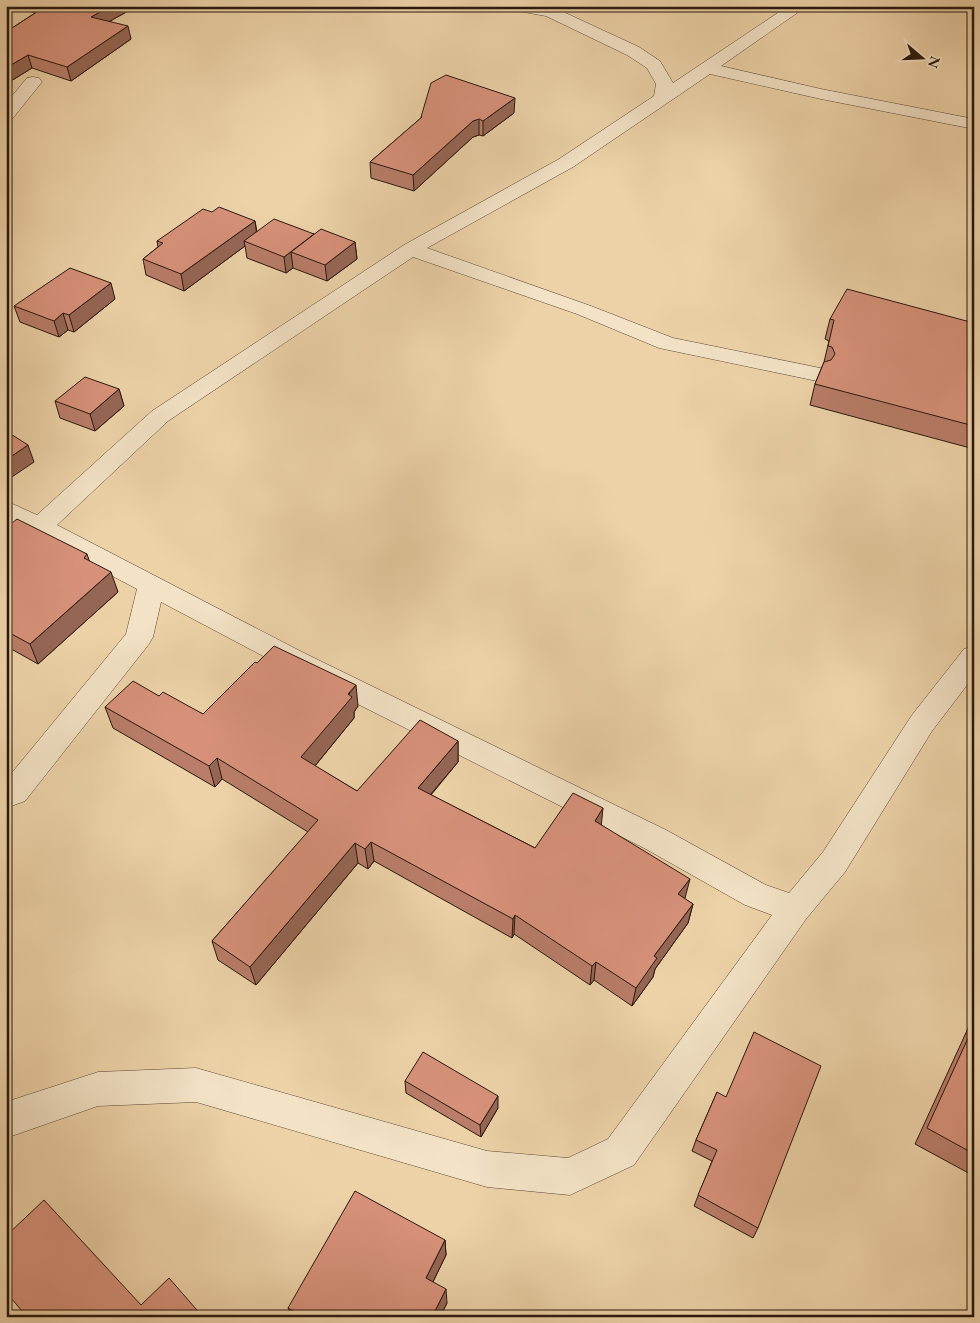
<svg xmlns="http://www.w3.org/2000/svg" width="980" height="1323" font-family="'EB Garamond',serif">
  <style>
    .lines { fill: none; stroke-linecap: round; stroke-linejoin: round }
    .minor-casing { stroke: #5a4633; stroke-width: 1 }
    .minor { fill: #f3e2c6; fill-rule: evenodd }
    .wall { fill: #b97d69; stroke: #29170c }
    .shaded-wall { fill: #966655; stroke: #29170c }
    .building { fill: #d7917a; stroke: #29170c }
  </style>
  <rect width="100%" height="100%" fill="#edd2a8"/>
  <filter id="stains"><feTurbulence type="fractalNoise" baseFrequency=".004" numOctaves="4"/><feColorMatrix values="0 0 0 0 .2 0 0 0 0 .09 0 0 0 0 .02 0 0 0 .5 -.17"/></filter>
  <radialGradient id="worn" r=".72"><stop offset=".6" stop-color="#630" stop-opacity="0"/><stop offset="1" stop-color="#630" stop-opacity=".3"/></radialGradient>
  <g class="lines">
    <g class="minor-casing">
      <g id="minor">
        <polygon points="505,6 551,6 557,9 639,47 660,61 673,83 788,6 807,6 721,66 821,89 974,119 974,129 821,99 710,74 573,167 427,248 591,306 673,338 825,369 828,374 825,379 817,381 659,348 577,314 413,257 168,421 57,525 302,652 666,830 766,885 789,893 823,852 912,715 964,649 974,646 974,676 932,731 845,872 806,919 634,1165 570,1195 487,1187 196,1102 98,1106 6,1138 6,1102 98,1072 196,1068 487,1151 568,1158 608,1139 772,915 745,905 644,848 282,666 161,602 153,637 149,644 25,801 6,808 6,780 126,634 137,589 6,520 6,501 37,515 152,411 404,245 559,159 654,96 656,84 647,68 627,55 546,16 507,9"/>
        <polygon points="33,77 39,78 42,82 12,119 6,120 6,103 27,78"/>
      </g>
    </g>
    <use href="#minor" class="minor"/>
  </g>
  <g class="wall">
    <polygon points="12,6 130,6 130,10 110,21 131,39 71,81 32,68 6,84 6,32 35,13"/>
    <polygon points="514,113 483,136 479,135 473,137 414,191 371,178 370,162 421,118 421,117"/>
    <polygon points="255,221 257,232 314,234 355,242 357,259 327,281 293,268 286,273 247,258 245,246 184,291 146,275 143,259 158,247 157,241"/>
    <polygon points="115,299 74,332 68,330 59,337 20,322 14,306"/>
    <polygon points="830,319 974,323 974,449 810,405 815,384 824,362 829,341 825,339"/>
    <polygon points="119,389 124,406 95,431 60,418 55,401"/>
    <polygon points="6,528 87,554 89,560 118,592 38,664 6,646"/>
    <polygon points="257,663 358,706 354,712 354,718 315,766 357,791 458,741 458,762 431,795 535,848 601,825 685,899 693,904 688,923 655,969 653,977 632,1006 594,980 590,985 514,934 512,938 374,861 368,869 358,863 256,985 218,960 212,941 308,832 222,779 215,787 113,728 105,707 159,696 203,714"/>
    <polygon points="974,1019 974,1176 915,1144 970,1024"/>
    <polygon points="405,1081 498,1108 481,1137 406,1093"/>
    <polygon points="717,1092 758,1228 753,1238 694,1206 712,1161 692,1151 696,1140"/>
    <polygon points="445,1240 446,1255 433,1282 447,1303 440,1317 292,1317 288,1308"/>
  </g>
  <g class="shaded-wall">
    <polygon points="111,6 130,6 130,10 94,30 91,17"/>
    <polygon points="128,26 131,39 71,81 67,67"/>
    <polygon points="28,55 32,68 6,84 6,68"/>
    <polygon points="515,98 514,113 483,136 483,121"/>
    <polygon points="479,119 479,135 473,137 414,191 413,175 473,121"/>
    <polygon points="255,221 257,237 244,241 245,246 184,291 181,274"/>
    <polygon points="314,234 291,252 293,268 286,273 284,257"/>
    <polygon points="355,242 357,259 327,281 325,265"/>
    <polygon points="111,283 115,299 74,332 69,315"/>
    <polygon points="63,313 68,330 59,337 54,321"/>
    <polygon points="119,389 124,406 95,431 90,414"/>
    <polygon points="28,445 34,462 6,481 6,460"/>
    <polygon points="111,572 118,592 38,664 30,644"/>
    <polygon points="356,685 358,706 354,712 354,718 305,778 301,757"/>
    <polygon points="458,741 458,762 419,808 418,788"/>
    <polygon points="217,758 222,779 215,787 209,766"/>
    <polygon points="603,808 601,828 595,821"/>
    <polygon points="371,842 374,861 368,869 365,849"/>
    <polygon points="355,843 358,863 256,985 250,967"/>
    <polygon points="690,879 685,898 674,914 678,894"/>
    <polygon points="693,904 688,923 655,969 653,977 632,1006 636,988 654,956"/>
    <polygon points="515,915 514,934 512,938 513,919"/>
    <polygon points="596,962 594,980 590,985 592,966"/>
    <polygon points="498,1096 498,1108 481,1137 480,1125"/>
    <polygon points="445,1240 446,1255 428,1292 426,1278"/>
    <polygon points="446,1289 447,1303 440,1317 432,1317"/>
  </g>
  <g class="building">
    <polygon points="46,6 111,6 91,17 128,26 67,67 28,55 6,68 6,32"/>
    <polygon points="446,75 515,98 483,121 479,119 473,121 413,175 370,162 422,117 421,117 431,83"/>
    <polygon points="219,207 255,221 181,274 143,259 163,243 157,241 203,209 212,212"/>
    <polygon points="274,219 314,234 284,257 244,241"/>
    <polygon points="321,229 355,242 325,265 291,252"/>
    <polygon points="70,268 111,283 69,315 63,313 54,321 14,306"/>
    <polygon points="847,289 974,323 974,426 815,384 824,362 831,360 835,354 832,347 828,346 834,320 830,319"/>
    <polygon points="85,377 119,389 90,414 55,401"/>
    <polygon points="6,431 28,445 6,460"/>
    <polygon points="17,519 87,554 84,558 111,572 30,644 6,631 6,528"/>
    <polygon points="274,646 356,685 348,694 352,697 301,757 357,791 420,720 458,741 418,788 535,848 573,793 603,808 595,821 690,879 678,894 693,904 654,956 657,958 636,988 596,962 592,966 515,915 513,919 371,842 365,849 355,843 250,967 212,941 318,820 217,758 209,766 105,707 133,681 159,696 163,692 203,714 255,662 257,663"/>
    <polygon points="974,1025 974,1154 927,1128"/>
    <polygon points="754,1032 821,1066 758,1228 698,1195 717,1150 696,1140 717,1092 726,1097"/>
    <polygon points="423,1052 498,1096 480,1125 405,1081"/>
    <polygon points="355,1191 445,1240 426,1278 446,1289 432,1317 303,1317 288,1308"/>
    <polygon points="44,1200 141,1305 169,1278 203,1317 27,1317 6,1292 6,1236"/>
    <polygon points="265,1312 269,1317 261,1317"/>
  </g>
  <rect width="980" height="1323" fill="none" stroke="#edd2a8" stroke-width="25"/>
  <rect x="8" y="8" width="965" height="1308" fill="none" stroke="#29170c" stroke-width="2.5"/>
  <rect x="12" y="12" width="955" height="1298" fill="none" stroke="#29170c"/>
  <g transform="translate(922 58) rotate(109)" stroke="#f3e2c6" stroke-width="4" paint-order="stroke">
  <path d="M0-4L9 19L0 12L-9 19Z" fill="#29170c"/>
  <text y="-8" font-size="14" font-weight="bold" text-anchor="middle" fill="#29170c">N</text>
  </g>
  <rect width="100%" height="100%" filter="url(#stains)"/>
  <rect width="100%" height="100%" fill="url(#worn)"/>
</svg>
